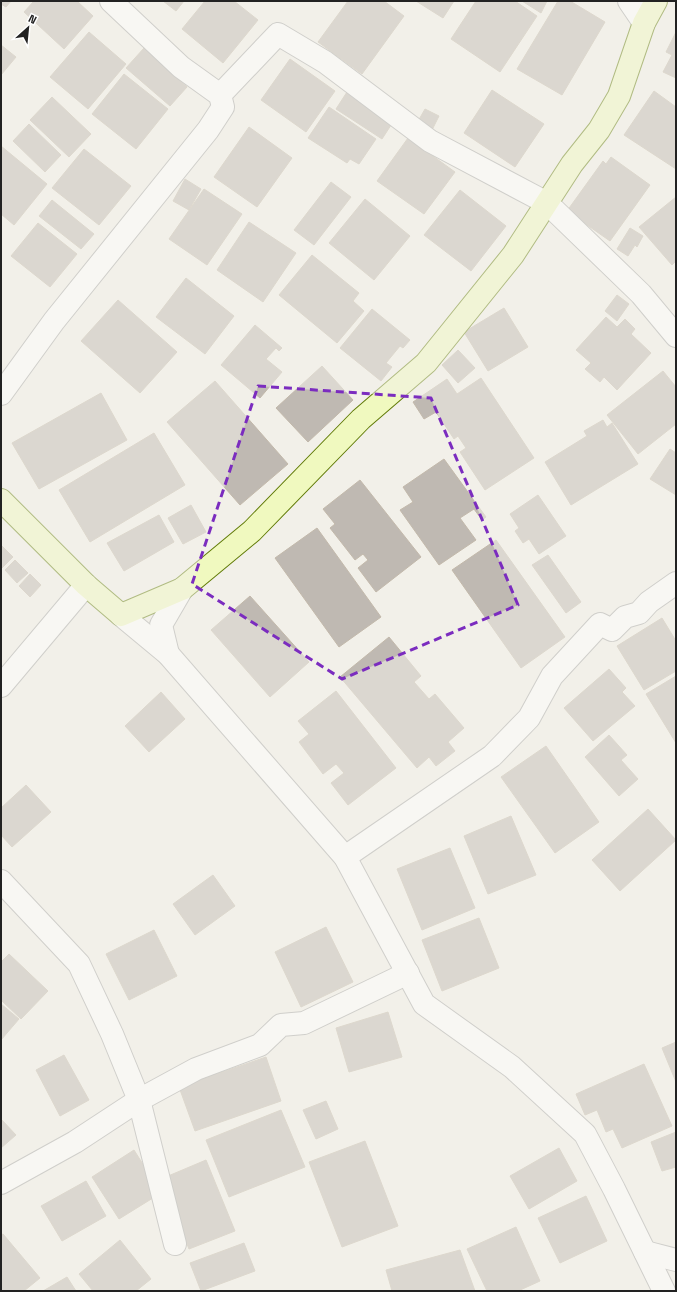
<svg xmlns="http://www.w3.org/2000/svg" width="677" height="1292" font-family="'Space Grotesk',sans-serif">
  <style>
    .building { fill: #bfb9b2; stroke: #c3b9ab }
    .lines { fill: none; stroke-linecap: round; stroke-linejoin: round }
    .street-casing { stroke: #a6a6a6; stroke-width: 24 }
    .secondary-casing { stroke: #617b07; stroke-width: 24 }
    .street { stroke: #fff; stroke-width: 22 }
    .secondary { stroke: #f0f9bf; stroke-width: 22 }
    .marked { fill: none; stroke: #7b2cbf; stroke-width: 3; stroke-dasharray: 8 5; stroke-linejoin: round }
  </style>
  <rect width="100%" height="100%" fill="#f2f0e9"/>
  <g class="building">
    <polygon points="1,1 11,1 6,7 1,4"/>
    <polygon points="34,1 77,1 93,16 64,49 24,12"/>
    <polygon points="163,1 184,1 176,11"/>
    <polygon points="205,1 234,1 258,20 223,63 182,29"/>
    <polygon points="348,1 384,1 404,16 362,74 318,42"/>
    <polygon points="416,1 454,1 443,18"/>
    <polygon points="476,1 515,1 537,16 500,72 451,39"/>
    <polygon points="522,1 547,1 541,13"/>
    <polygon points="558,1 570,1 605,22 562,95 517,69"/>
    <polygon points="89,32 126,64 88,109 50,77"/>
    <polygon points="676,32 676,78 663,72 672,55 666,52"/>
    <polygon points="1,45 16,57 1,75"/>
    <polygon points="144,48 187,87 170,106 126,68"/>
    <polygon points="290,59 335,91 306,132 261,100"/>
    <polygon points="124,74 168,109 136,149 92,114"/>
    <polygon points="492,90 544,124 515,167 464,133"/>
    <polygon points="654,91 676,107 676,169 624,135"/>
    <polygon points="347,92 393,122 382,139 336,109"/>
    <polygon points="52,97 91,134 69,157 30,120"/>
    <polygon points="329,107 376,139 359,164 350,159 347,163 308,138"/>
    <polygon points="425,109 439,116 432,130 417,123"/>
    <polygon points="29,124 61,155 45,172 13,141"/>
    <polygon points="249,127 292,158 257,207 214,177"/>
    <polygon points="408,138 455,172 424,214 377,181"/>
    <polygon points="1,146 47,184 14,225 1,214"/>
    <polygon points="84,149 131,186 99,225 52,188"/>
    <polygon points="611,157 650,185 610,241 567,211 603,161 606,164"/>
    <polygon points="185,179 201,189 189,210 173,201"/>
    <polygon points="331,182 351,197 314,245 294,230"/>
    <polygon points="204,189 242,214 207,265 169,239"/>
    <polygon points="460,190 506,226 471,271 424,235"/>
    <polygon points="676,197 676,261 672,265 639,227"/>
    <polygon points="365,199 410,236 374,280 329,243"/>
    <polygon points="52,200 94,234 81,249 39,216"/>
    <polygon points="249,222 296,253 263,302 217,270"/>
    <polygon points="38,223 77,254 50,287 11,256"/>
    <polygon points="630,228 643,236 637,247 635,245 628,256 617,249"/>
    <polygon points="312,255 359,293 353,301 364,311 337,343 279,295"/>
    <polygon points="186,278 234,316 205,354 156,317"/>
    <polygon points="617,295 629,304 617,321 605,311"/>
    <polygon points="118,300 177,352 140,393 81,341"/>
    <polygon points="504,308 528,347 488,371 464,332"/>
    <polygon points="372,309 410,340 403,348 400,346 386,363 392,367 381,381 340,348"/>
    <polygon points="606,317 617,327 625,319 635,329 631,334 651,353 617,390 604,377 600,382 585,369 591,363 576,350"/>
    <polygon points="255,325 282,348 279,351 276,348 266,359 282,372 260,398 221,365"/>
    <polygon points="458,350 475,368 458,383 442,365"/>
    <polygon points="322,366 353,400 308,442 276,408"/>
    <polygon points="663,371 676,387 676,424 638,454 607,415"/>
    <polygon points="481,378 534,458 485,490 460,452 466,448 458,436 454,439 436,412 424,419 413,402 447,379 457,394"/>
    <polygon points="215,381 288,464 240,505 167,422"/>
    <polygon points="101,393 127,440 39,489 12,443"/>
    <polygon points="603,420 607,427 612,423 638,464 571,505 545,462 587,436 584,431"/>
    <polygon points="154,433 185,485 90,542 59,490"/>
    <polygon points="670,449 676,453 676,495 650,479"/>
    <polygon points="444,459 486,517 482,520 474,509 460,518 476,540 439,565 400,510 413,502 403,487"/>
    <polygon points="360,480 421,557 376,592 358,568 368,560 363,554 355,560 330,528 335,524 323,509"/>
    <polygon points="538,495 566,536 539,554 529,539 523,543 515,531 519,528 510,514"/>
    <polygon points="191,505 206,532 183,544 168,518"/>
    <polygon points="159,515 174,542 124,571 107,543"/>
    <polygon points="317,528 381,617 339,647 275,558"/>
    <polygon points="496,540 565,637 521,668 452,570"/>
    <polygon points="1,545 13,557 2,568 1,567"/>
    <polygon points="548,555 581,602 566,613 532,565"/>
    <polygon points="15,560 28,573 17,583 5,570"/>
    <polygon points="30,574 41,585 30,597 19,586"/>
    <polygon points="250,596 309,662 270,697 211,630"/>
    <polygon points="662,618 676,641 676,671 644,690 617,646"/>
    <polygon points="389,637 421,676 414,682 429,699 435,694 464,728 448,742 455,751 436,766 429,757 417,768 340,677"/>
    <polygon points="609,669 626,688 622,692 635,706 593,741 564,708"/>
    <polygon points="676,676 676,743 646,694"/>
    <polygon points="336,691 396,768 348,805 331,783 344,773 336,764 323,774 299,742 309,734 298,721"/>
    <polygon points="161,692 185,719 149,752 125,726"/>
    <polygon points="609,735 627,755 621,760 638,779 619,796 585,757"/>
    <polygon points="546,746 599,822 555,853 501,777"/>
    <polygon points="26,785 51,812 12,847 1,835 1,808"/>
    <polygon points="648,809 676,840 620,891 592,860"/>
    <polygon points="511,816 536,875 488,894 464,836"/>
    <polygon points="450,848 475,908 422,930 397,869"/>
    <polygon points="213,875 235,906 195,935 173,904"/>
    <polygon points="479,918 499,968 442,991 422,940"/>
    <polygon points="326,927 353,982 301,1007 275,952"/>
    <polygon points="154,930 177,976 129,1000 106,954"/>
    <polygon points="9,954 48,991 21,1019 1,1000 1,962"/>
    <polygon points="1,1004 19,1019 1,1040"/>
    <polygon points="388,1012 402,1057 349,1072 336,1028"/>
    <polygon points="676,1042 676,1082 662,1048"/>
    <polygon points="64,1055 89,1100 60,1116 36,1070"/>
    <polygon points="266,1057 281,1101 195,1131 179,1087"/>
    <polygon points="644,1064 672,1126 622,1148 613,1129 606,1132 597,1110 585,1115 576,1094"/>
    <polygon points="326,1101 338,1129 316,1139 303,1110"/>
    <polygon points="281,1110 305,1167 229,1197 206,1140"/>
    <polygon points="1,1119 16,1135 1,1148"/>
    <polygon points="676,1132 676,1167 662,1171 651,1142"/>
    <polygon points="365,1141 398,1226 342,1247 309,1162"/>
    <polygon points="559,1148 577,1181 529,1209 510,1176"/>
    <polygon points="134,1150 161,1193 119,1219 92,1177"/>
    <polygon points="206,1160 235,1231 189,1249 161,1179"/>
    <polygon points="86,1181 106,1216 62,1241 41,1206"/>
    <polygon points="586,1196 607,1241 560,1263 538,1218"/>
    <polygon points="516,1227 540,1281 518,1291 487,1291 467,1249"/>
    <polygon points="3,1234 40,1278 24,1291 1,1291 1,1235"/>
    <polygon points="120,1240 151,1279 136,1291 93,1291 79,1274"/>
    <polygon points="244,1243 255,1271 201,1291 190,1263"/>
    <polygon points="460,1250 475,1291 392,1291 386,1270"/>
    <polygon points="67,1277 76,1291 43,1291"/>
  </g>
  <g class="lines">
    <g class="street-casing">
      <g id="street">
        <polyline points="629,1 644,23"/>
        <polyline points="220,95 278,34 325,62 430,141 547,203 641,294 676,336"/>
        <polyline points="1,394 54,321 208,130 223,107 220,95 181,67 111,1"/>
        <polyline points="121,615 168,654 345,857 424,1004 512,1067 585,1134 614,1189 664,1291"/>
        <polyline points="168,654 161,625 182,589"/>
        <polyline points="1,686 86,585"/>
        <polyline points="345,857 492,756 529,718 552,676 600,624 612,630 625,617 639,613 649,602 676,583"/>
        <polyline points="1,881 79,964 112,1034 139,1100 175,1244"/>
        <polyline points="1,1183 75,1142 139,1100 196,1069 260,1045 281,1025 304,1023 408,973"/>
        <polyline points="645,1252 676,1260"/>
      </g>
    </g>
    <g class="secondary-casing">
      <polyline id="secondary" points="1,500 86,585 121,615 182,589 252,531 361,419 426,363 513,255 572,164 599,130 619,96 644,23 656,1"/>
    </g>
    <use href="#street" class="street"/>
    <use href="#secondary" class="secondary"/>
  </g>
  <path d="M0 0H677V1292H0ZM 258,386 L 431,398 L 518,605 L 342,679 L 192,584 Z" fill="#f2f0e9" fill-opacity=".55" fill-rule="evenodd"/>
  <path class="marked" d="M 258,386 L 431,398 L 518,605 L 342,679 L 192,584 Z"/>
  <rect width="677" height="1292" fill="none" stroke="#222222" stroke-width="4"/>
  <g transform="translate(28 28) rotate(27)" stroke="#ffffff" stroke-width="3" paint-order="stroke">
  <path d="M0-3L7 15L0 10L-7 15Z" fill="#222222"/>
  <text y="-6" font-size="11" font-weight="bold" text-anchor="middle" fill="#222222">N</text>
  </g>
</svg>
